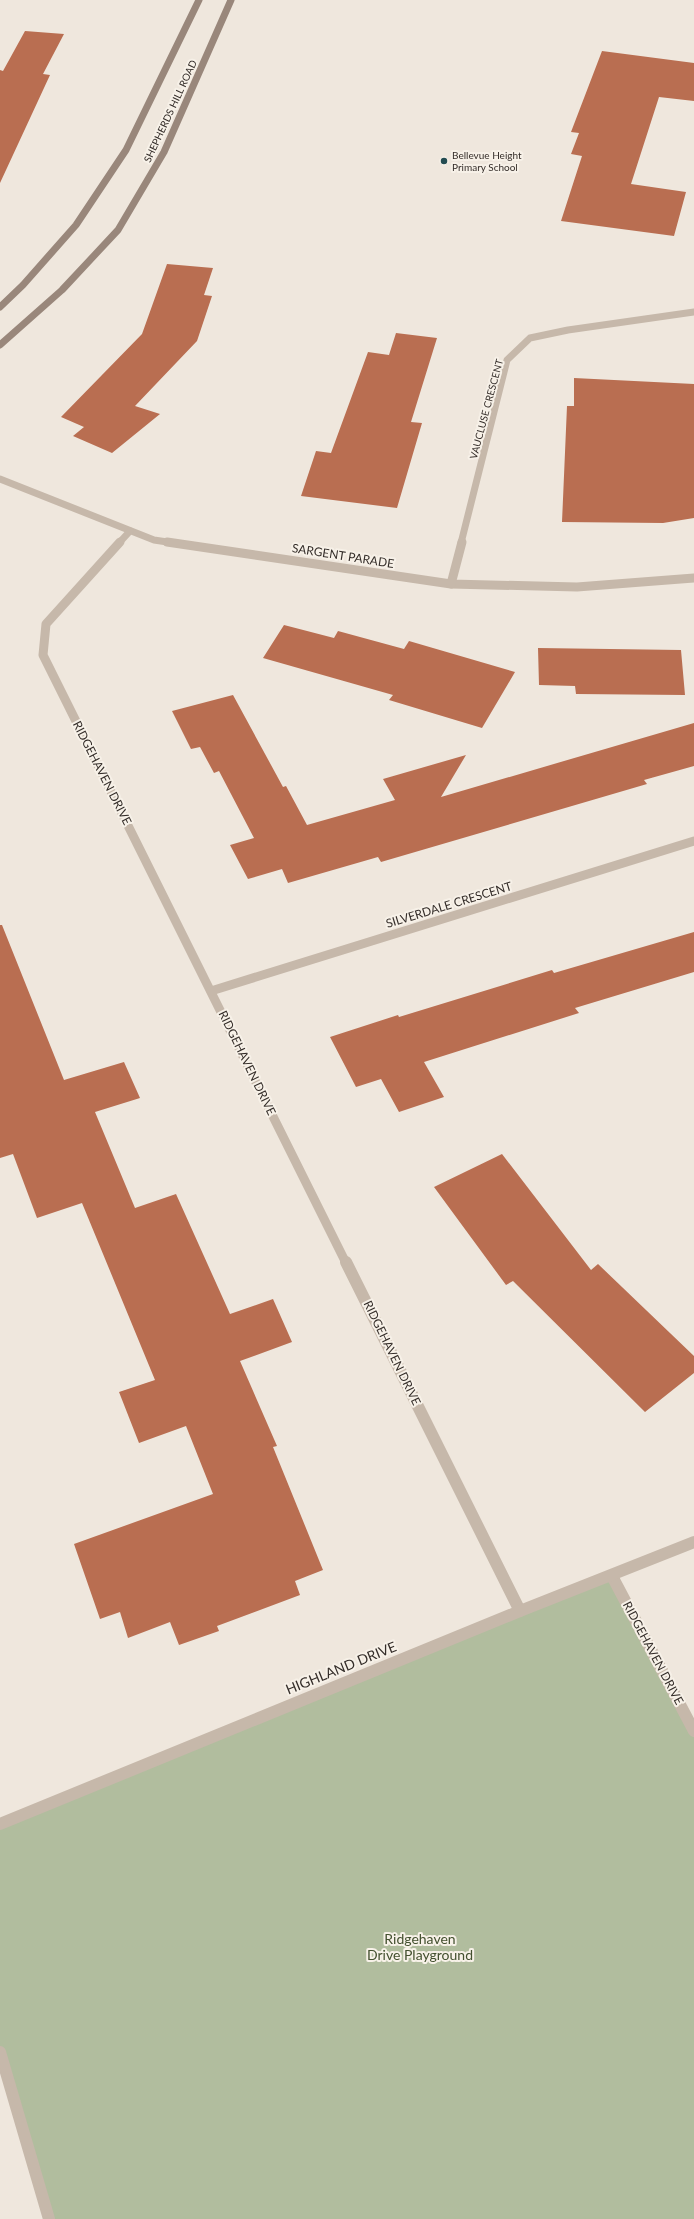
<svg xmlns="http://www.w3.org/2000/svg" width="694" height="2219" font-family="Lato,sans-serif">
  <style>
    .green { fill: #b1bd9e }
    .building { fill: #b96e51 }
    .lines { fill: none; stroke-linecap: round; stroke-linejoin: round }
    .street-far2 { stroke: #c6b8aa; stroke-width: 7 }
    .street-far1 { stroke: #c6b8aa; stroke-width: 9 }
    .street { stroke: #c6b8aa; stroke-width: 12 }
    .secondary { stroke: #99877b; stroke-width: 7 }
    .poi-dot { fill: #234c51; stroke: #f7f1e8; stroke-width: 1.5 }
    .labels { text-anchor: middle; stroke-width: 4; stroke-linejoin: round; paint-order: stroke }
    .far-street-label { font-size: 10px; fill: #342d29; stroke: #f7f1e8 }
    .far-poi-label { font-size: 10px; fill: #342d29; stroke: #f7f1e8; text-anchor: start }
    .street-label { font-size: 12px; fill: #342d29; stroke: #f7f1e8 }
    .near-street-label { font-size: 14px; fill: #342d29; stroke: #f7f1e8 }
    .near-park-label { font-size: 14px; fill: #43502f; stroke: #f7f1e8 }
  </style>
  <rect width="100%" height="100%" fill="#efe7dd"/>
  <polygon class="green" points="612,1576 694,1731 694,2219 49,2219 0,2052 0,1824"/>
  <g class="building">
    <polygon points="25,31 64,34 43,74 50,75 0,183 0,70 3,71"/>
    <polygon points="602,51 694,63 694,101 659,97 631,184 686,192 674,236 561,221 582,156 571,154 579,133 571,132"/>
    <polygon points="167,264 213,268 204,295 212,296 197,341 135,406 160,414 112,453 73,436 84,427 61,417 142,334"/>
    <polygon points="396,333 437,338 411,422 422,423 397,508 301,496 316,451 331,453 368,352 389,355"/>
    <polygon points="574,378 694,384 694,518 663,523 562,522 567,406 574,406"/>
    <polygon points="284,625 334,638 338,631 404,649 409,641 515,672 482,728 389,700 393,695 263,658"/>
    <polygon points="538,648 681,650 685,695 576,694 575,686 539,685"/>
    <polygon points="233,695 283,787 286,786 307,825 395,800 383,779 466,755 441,797 694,723 694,766 644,780 647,784 381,862 378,857 288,883 282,869 248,879 230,845 254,838 219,771 214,773 200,747 191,749 172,711"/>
    <polygon points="0,925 2,925 64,1080 124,1062 140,1098 95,1112 135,1208 176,1194 230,1314 273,1299 292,1342 240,1361 277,1446 273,1447 323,1570 295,1581 300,1595 217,1626 219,1631 179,1645 170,1622 128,1638 120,1612 100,1619 74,1544 213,1494 186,1426 139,1443 119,1392 155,1380 82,1203 37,1218 13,1154 0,1158"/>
    <polygon points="694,932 694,972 575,1008 579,1013 424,1062 444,1097 399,1112 381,1079 356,1087 330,1037 398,1015 399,1017 552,970 554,973"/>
    <polygon points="502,1154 591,1270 598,1264 694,1356 694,1373 645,1412 513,1281 506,1285 434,1187"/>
  </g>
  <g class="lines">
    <g class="street-far2">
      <polyline points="0,479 154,540 174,543"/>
      <polyline points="119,543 130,531"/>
      <polyline points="461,543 507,360 530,338 568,330 694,312"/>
    </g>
    <g class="street-far1">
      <polyline points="120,542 46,624 43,655 346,1263"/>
      <polyline points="167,542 451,584 577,587 694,578"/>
      <polyline points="451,584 462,542"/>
      <polyline points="211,991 694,841"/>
    </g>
    <g class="street">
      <polyline points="346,1262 520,1611"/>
      <polyline points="612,1576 694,1731"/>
      <polyline points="0,1824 520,1611 694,1542"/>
      <polyline points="0,2052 49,2219"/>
    </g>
    <g class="secondary">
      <polyline points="0,307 23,285 76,225 126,150 199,0"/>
      <polyline points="0,345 62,290 118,230 164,152 231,0"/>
    </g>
  </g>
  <circle class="poi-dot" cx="444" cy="161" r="4"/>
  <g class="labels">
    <g class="far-street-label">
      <text transform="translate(170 111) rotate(-65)" y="4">SHEPHERDS HILL ROAD</text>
      <text transform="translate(486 409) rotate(-75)" y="4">VAUCLUSE CRESCENT</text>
    </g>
    <g class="far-poi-label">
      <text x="452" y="159">Bellevue Height<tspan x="452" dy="12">Primary School</tspan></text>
    </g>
    <g class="street-label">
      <text transform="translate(343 556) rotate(9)" y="4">SARGENT PARADE</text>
      <text transform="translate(102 773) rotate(63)" y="4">RIDGEHAVEN DRIVE</text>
      <text transform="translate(449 905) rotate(-17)" y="4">SILVERDALE CRESCENT</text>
      <text transform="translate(247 1063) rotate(64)" y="4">RIDGEHAVEN DRIVE</text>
      <text transform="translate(392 1353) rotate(64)" y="4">RIDGEHAVEN DRIVE</text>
      <text transform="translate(653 1653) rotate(62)" y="4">RIDGEHAVEN DRIVE</text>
    </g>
    <g class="near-street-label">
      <text transform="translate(341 1668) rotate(-22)" y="5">HIGHLAND DRIVE</text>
    </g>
    <g class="near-park-label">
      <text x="420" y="1944">Ridgehaven<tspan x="420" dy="16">Drive Playground</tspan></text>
    </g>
  </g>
</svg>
